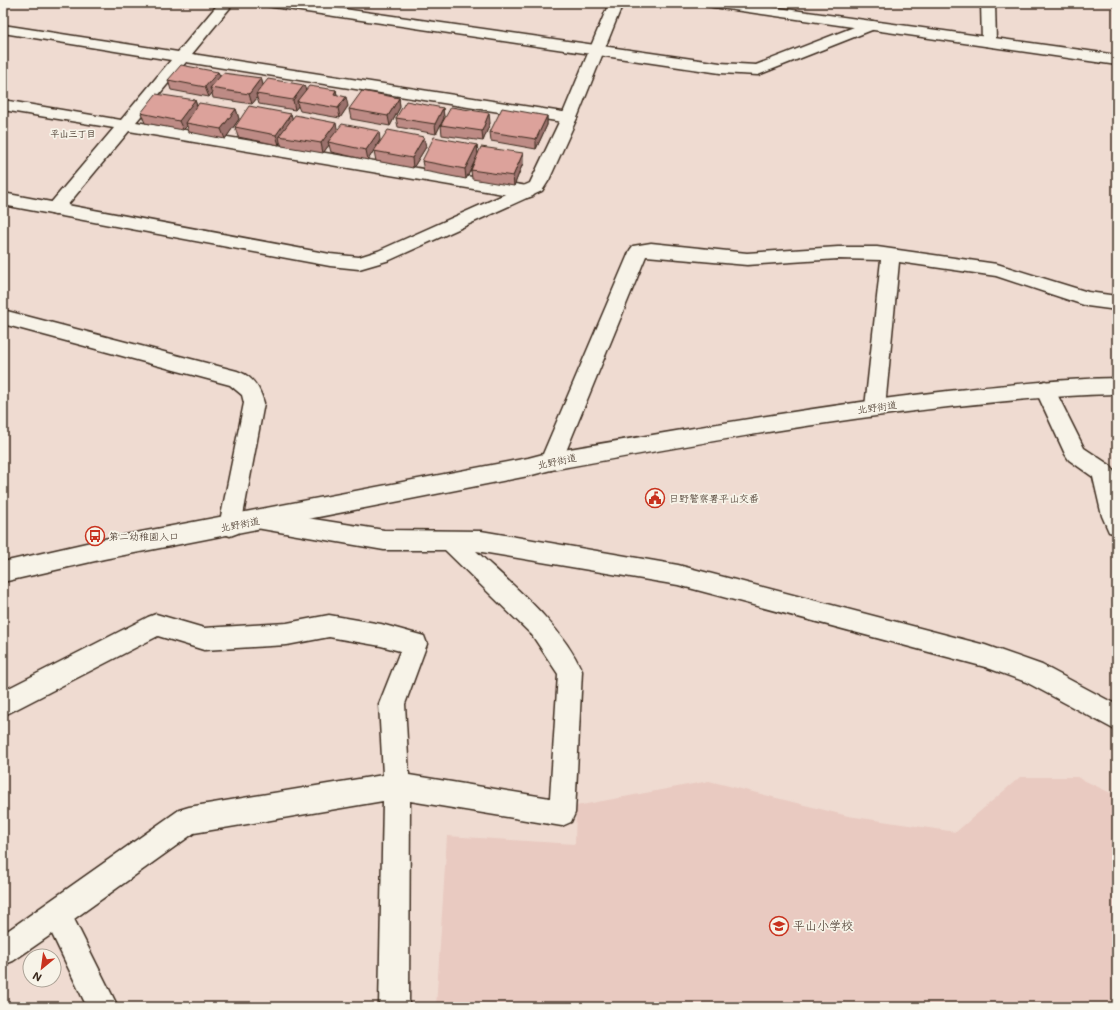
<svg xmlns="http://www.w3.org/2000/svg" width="1120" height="1010" font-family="Mali,'Klee One',sans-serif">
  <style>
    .built { fill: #e9cac1 }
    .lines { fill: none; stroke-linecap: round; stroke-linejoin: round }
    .street-casing { stroke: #3b2a1e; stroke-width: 3 }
    .secondary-casing { stroke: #3b2a1e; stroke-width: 3 }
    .street { fill: #f7f3e8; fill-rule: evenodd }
    .secondary { fill: #f7f3e8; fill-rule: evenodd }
    .wall { fill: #bd8b85; stroke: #3b2a1e }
    .shaded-wall { fill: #9a716c; stroke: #3b2a1e }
    .building { fill: #dca29b; stroke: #3b2a1e }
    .labels { text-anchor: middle; stroke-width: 3.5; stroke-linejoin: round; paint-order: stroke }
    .far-neighbourhood-label { font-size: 9px; font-weight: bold; fill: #3b2a1e; stroke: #f7f3e8 }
    .street-label { font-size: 10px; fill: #3b2a1e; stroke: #f7f3e8 }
    .poi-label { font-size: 10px; fill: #3b2a1e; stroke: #f7f3e8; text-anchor: start }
    .near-poi-label { font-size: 12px; fill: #3b2a1e; stroke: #f7f3e8; text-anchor: start }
  </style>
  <rect width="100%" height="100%" fill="#efdbd1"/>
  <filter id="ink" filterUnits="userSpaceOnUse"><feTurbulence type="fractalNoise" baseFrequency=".025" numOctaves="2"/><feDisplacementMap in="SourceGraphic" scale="8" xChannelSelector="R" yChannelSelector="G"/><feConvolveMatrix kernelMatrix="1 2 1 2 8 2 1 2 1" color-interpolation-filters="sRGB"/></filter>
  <g filter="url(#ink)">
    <polygon class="built" points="1020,777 1077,777 1117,796 1117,1007 436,1007 447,836 575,844 576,806 709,781 848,816 956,832"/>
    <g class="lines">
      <g class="street-casing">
        <g id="street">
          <polygon points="219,3 234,3 192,54 569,113 575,115 577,118 575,121 569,123 186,62 136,122 527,186 533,188 536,192 533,196 527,198 129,131 61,213 55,215 49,213 46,209 49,205 114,128 3,110 3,100 121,120 171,60 3,33 3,25 178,52"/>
          <polygon points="266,3 302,3 720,63 756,65 867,22 872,21 877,22 879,25 877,28 763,73 758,75 720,73 273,7 268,6"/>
          <polygon points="981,3 995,3 996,42 994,45 989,46 984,45 982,42"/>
          <polygon points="651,243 747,253 838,247 877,247 997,264 1088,292 1117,296 1117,310 1087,306 996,276 899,262 885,407 882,413 875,415 868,413 865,407 881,260 838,259 747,265 646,256 562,461 559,467 551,470 543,467 540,461 630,250 633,246"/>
          <path d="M 3,310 L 237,371 C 253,376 260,388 264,403 L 241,526 L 238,533 L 230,536 L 222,533 L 219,526 L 244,403 L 242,395 L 230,385 L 3,324 Z"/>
          <polygon points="1045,381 1052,384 1084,448 1111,466 1114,472 1117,486 1117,534 1109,532 1102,516 1093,477 1069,460 1065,454 1035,389 1038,384"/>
          <path d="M 262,511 L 384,530 L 481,531 L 678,565 L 985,645 L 1042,665 L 1117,705 L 1117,731 L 1026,682 L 985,667 L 678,585 L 476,551 C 513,586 561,624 582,671 L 575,813 L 571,822 L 562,826 L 410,801 L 409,1007 L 379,1007 L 383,801 L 194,833 L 74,919 L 118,1007 L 87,1007 L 52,934 L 13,961 L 3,965 L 3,934 L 179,810 L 189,807 L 383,775 L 379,704 L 400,651 L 381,646 L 329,637 L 287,645 L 204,650 L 158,636 L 3,716 L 3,691 L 148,617 L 156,614 L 204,628 L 287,623 L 329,615 L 381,624 L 424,636 L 427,644 L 405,704 L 409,775 L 550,798 L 558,674 L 532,635 L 445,550 L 384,550 L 262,529 L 254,527 L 251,520 L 254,513 Z"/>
        </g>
      </g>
      <g class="secondary-casing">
        <g id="secondary">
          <polygon points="609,3 623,3 577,118 549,180 542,191 390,260 359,269 330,266 3,205 3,193 330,254 359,257 378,251 530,183 561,118"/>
          <polygon points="706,3 743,3 1117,55 1117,65 713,7 708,6"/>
          <path d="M 1117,378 L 1117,394 C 1061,395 1004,401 948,407 C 815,422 683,446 551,470 L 528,476 L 104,559 L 3,582 L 3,562 L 104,539 L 528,458 L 551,452 C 683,430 815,406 948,391 C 1004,385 1061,379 1117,378 Z"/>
        </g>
      </g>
      <use href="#street" class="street"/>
      <use href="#secondary" class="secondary"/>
    </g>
    <g class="wall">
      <polygon points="218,72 220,76 261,78 263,85 306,91 336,90 337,95 348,106 340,118 300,111 298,106 295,110 259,104 257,98 252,104 213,98 212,93 209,97 171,90 168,80"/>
      <polygon points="399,98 400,107 390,126 351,119 349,109"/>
      <polygon points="195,100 197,106 236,109 239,119 225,139 189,132 187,126 183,130 145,123 141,113"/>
      <polygon points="443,108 444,118 436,134 398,127 396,118"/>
      <polygon points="291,114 292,119 380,140 368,160 331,152 329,145 323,153 282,146 280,142 279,145 238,137 235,127"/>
      <polygon points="547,116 547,125 536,149 491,141 490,132"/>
      <polygon points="490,123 483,141 442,135 441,125"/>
      <polygon points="477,145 478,155 466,179 424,171 422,161"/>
      <polygon points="426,147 413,168 376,161 374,151"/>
      <polygon points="523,163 514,186 472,179 471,170"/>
    </g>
    <g class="shaded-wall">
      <polygon points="218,72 222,81 210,88 212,93 209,97 205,87"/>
      <polygon points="261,78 264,88 256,94 257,98 252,104 249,94"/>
      <polygon points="304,85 307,94 297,101 298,106 295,110 293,100"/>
      <polygon points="336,90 338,100 334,94"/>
      <polygon points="346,97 348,106 340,118 338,108"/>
      <polygon points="399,98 400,107 390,126 388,116"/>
      <polygon points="195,100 198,110 186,123 187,126 183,130 179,121"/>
      <polygon points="443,108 444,118 436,134 435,124"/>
      <polygon points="236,109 239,119 225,139 221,129"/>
      <polygon points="489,113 490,123 483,141 482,131"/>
      <polygon points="291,114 294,124 279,136 280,142 279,145 276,135"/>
      <polygon points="547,116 547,125 536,149 536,139"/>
      <polygon points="336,123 338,133 328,142 329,145 323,153 321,143"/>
      <polygon points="379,131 380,140 368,160 366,150"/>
      <polygon points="424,137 426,147 413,168 412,158"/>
      <polygon points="477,145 478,155 466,179 465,169"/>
      <polygon points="523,153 523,163 514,186 513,176"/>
    </g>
    <g class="building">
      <polygon points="181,65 218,72 205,87 168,80"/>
      <polygon points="223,73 261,78 249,94 210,88"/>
      <polygon points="268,79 304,85 293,100 256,94"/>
      <polygon points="309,86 336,90 334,94 346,97 338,108 297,101"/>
      <polygon points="362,91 399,98 388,116 349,109"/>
      <polygon points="156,94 195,100 179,121 141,113"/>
      <polygon points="406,101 443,108 435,124 396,118"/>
      <polygon points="199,103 236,109 221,129 186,123"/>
      <polygon points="249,106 291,114 276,135 235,127"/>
      <polygon points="451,107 489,113 482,131 441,125"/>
      <polygon points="502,108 547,116 536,139 490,132"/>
      <polygon points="295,115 336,123 321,143 279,136"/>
      <polygon points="342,124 379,131 366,150 328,142"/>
      <polygon points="388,130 424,137 412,158 374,151"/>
      <polygon points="434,137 477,145 465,169 422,161"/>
      <polygon points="481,147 523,153 513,176 471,170"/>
    </g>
  </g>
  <defs>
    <g id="civic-ring" transform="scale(1)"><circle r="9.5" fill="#f7f3e8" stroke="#c8321e" stroke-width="1.5"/><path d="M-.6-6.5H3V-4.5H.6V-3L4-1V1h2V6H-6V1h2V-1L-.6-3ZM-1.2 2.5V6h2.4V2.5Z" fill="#c8321e"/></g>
    <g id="bus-ring" transform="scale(1)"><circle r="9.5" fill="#f7f3e8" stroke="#c8321e" stroke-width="1.5"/><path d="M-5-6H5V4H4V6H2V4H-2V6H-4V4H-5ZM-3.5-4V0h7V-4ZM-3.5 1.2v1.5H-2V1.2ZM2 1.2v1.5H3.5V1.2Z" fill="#c8321e"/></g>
    <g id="school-ring" transform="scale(1)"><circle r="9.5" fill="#f7f3e8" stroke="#c8321e" stroke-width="1.5"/><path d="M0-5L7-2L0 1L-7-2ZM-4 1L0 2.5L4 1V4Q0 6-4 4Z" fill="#c8321e"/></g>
  </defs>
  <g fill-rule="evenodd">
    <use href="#civic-ring" x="655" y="498"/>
    <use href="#bus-ring" x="95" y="536"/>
    <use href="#school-ring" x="779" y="926"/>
  </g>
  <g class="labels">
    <g class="far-neighbourhood-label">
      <text x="73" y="137">平山三丁目</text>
    </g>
    <g class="street-label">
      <text transform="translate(877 407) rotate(-8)" y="4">北野街道</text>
      <text transform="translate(557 461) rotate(-12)" y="4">北野街道</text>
      <text transform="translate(240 524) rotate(-11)" y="4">北野街道</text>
    </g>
    <g class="poi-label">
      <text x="669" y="502">日野警察署平山交番</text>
      <text x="109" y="540">第二幼稚園入口</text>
    </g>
    <g class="near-poi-label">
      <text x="793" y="930">平山小学校</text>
    </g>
  </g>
  <rect width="1120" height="1010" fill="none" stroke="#f7f3e8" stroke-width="16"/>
  <rect x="8" y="8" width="1104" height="994" fill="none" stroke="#3b2a1e" stroke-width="1.5" filter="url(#ink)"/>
  <g transform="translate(42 968) rotate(209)"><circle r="19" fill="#f7f3e8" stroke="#aca397"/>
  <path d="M0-3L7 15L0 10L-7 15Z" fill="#c8321e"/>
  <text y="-6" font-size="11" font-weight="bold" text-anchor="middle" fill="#3b2a1e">N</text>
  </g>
</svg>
